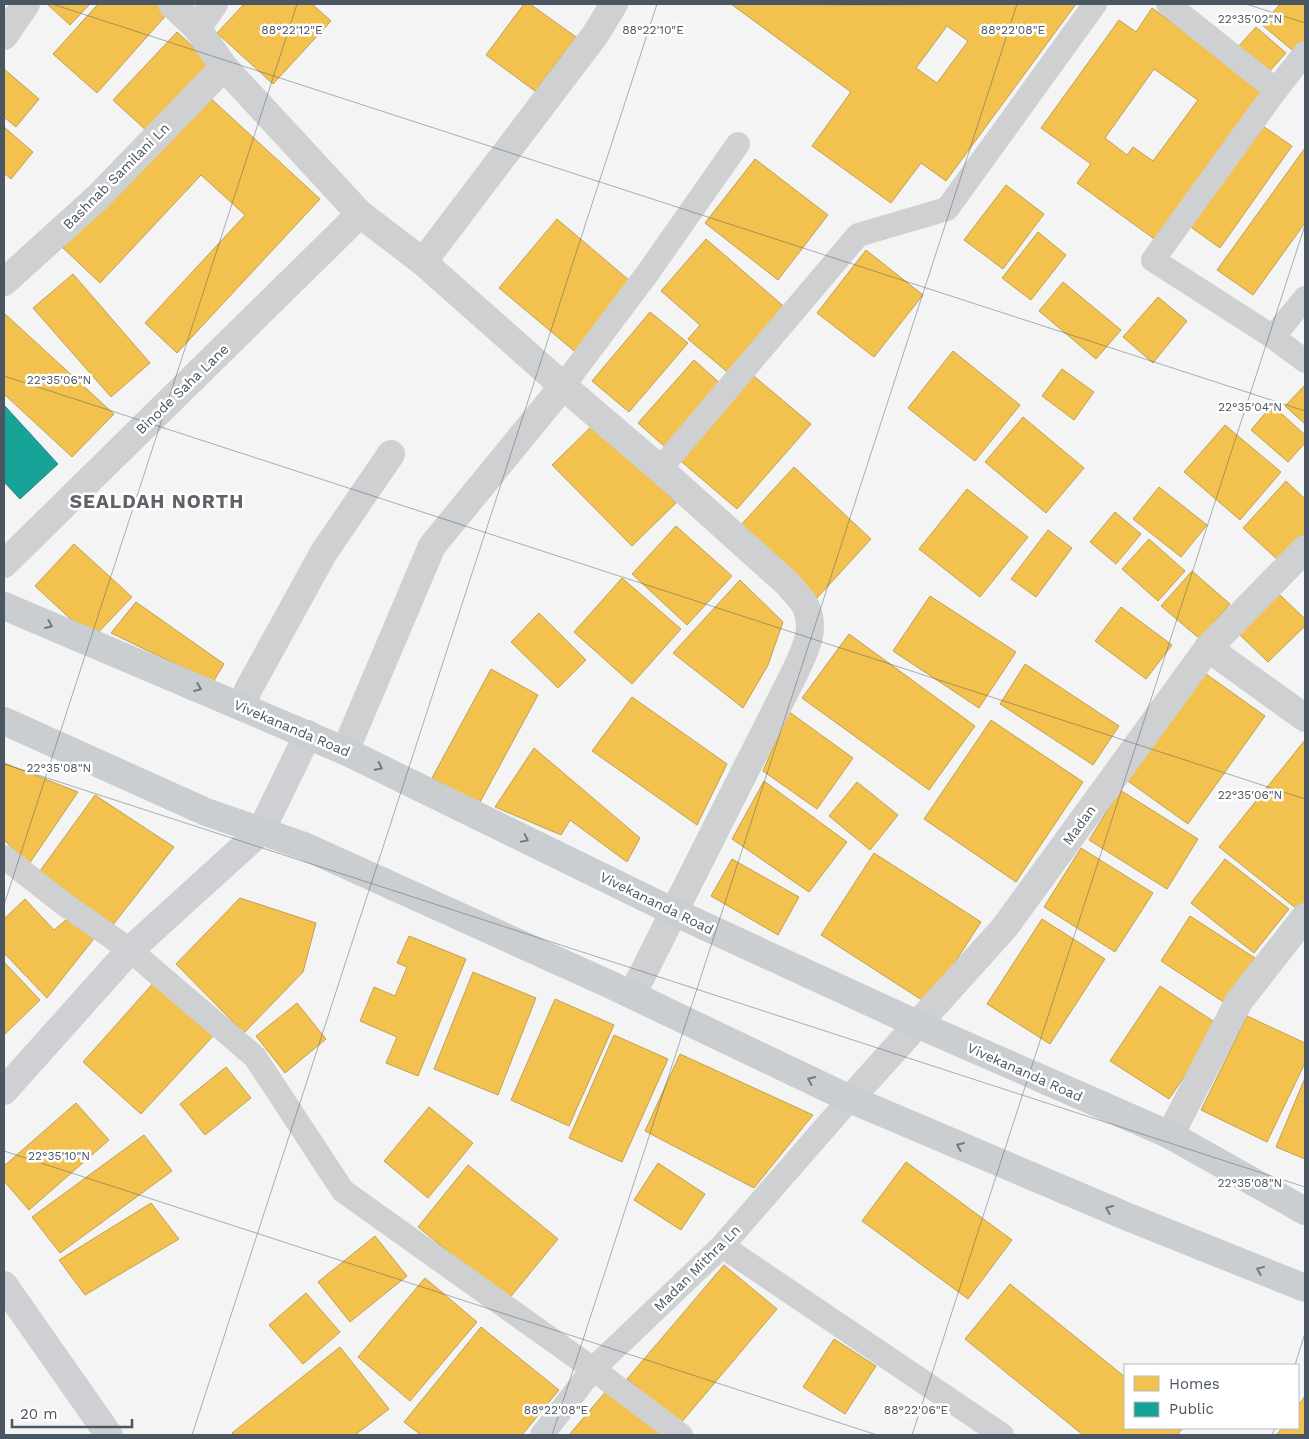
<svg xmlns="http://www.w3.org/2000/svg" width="1309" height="1439" font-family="'Work Sans',sans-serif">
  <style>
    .homes { fill: #f2c14e; stroke: #c0a154; fill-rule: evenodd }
    .public { fill: #17a398; stroke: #268c88 }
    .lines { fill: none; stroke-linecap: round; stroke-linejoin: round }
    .lane { stroke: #ced0d2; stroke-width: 24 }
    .street { stroke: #ced0d2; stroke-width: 28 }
    .secondary { stroke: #ced0d4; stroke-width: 28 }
    .primary { stroke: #caced1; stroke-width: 28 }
    .oneway { stroke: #707a83 }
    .ticks { fill: none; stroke: #4a5661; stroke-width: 1; stroke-opacity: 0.45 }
    .labels { text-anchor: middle; stroke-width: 5; stroke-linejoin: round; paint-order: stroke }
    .street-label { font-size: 14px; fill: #4a5661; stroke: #fff }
    .district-label { font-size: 19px; font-weight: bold; letter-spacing: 1px; fill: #5f6368; stroke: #fff }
    .ticks-label { font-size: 12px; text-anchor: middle; fill: #4a5661; stroke: #fff; stroke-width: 5; stroke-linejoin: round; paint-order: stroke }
  </style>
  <rect width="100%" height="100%" fill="#f4f4f4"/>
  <g class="homes">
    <polygon points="47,4 90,4 70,25"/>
    <polygon points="98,4 159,4 169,12 97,93 53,54"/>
    <polygon points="244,4 312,4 331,21 273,84 217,33"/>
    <polygon points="524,4 530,4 576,37 535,91 486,55"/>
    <path d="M 731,4 L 856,5 L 1076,4 L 946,181 L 921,163 L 891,203 L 812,146 L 851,92 ZM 947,26 L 968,41 L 937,83 L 916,68 Z"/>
    <polygon points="1280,4 1305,4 1305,45 1297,54 1262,25"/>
    <path d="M 1152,8 L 1267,91 L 1157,241 L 1077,183 L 1091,164 L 1041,128 L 1119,20 L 1136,32 ZM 1154,69 L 1198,100 L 1153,161 L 1133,147 L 1127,155 L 1105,138 Z"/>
    <polygon points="1256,27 1286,53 1267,74 1237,48"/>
    <polygon points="177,32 213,65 149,133 113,100"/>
    <polygon points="4,69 39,99 16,127 4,117"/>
    <polygon points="206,94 320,199 177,353 145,323 245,215 201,175 100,283 63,248"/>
    <polygon points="1257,122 1292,146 1220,248 1185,223"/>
    <polygon points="4,127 33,152 11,179 4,173"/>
    <polygon points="1305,148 1305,223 1253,295 1217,270"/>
    <polygon points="755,159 828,215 778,280 705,223"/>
    <polygon points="1006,185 1044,214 1003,269 964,240"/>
    <polygon points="557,219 643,292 585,360 499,288"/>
    <polygon points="1038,232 1066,255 1031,300 1002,278"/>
    <polygon points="706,239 788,310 731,375 688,339 700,325 661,291"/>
    <polygon points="866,250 923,295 874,357 817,313"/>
    <polygon points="73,274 150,363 111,397 33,308"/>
    <polygon points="1063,282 1121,330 1096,359 1039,311"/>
    <polygon points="1158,297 1187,321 1153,363 1123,337"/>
    <polygon points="650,312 688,343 629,412 592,381"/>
    <polygon points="5,314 114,414 72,457 4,394 4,315"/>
    <polygon points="953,351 1020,405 975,461 908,408"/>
    <polygon points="694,360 722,385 666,448 638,423"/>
    <polygon points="1062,369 1094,392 1074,420 1042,396"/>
    <polygon points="749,372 811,424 737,509 676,457"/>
    <polygon points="1305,385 1305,424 1285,406"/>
    <polygon points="1272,405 1305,435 1305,443 1288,462 1251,430"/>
    <polygon points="1023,417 1084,468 1046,513 985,462"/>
    <polygon points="596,422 676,503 632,546 552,465"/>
    <polygon points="1225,425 1281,472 1240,520 1184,472"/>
    <polygon points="794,467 871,539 817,598 739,527"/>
    <polygon points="1286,481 1305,499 1305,533 1279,561 1243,528"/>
    <polygon points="1159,487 1207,525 1181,557 1133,519"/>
    <polygon points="967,489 1028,537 980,597 919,549"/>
    <polygon points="1115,512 1141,534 1116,564 1090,542"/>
    <polygon points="676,526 732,576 687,625 632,574"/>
    <polygon points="1048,530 1072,548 1036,597 1011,579"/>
    <polygon points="1149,539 1185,571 1158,601 1122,569"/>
    <polygon points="74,544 132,597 92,639 35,586"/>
    <polygon points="1192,571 1230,604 1200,639 1161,606"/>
    <polygon points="622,578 681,629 632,684 574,632"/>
    <polygon points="740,580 783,622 768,665 743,708 673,653"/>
    <polygon points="1279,594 1305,619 1305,626 1268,662 1239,634"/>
    <polygon points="930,596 1016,652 979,708 893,651"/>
    <polygon points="136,602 224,664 213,682 111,633"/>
    <polygon points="1121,607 1172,645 1146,679 1095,641"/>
    <polygon points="539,613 586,660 558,688 511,642"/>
    <polygon points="849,634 975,726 929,790 802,698"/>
    <polygon points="1025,664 1119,726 1093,765 1000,704"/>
    <polygon points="491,669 538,695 479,804 432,778"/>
    <polygon points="1202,671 1265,716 1188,824 1125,779"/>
    <polygon points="632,697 727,764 697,825 592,751"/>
    <polygon points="788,711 853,758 817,809 763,771"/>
    <polygon points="991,720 1083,782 1016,882 924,819"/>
    <polygon points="1305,740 1305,908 1302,913 1219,847"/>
    <polygon points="534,748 640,838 627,862 570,820 561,835 495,807"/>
    <polygon points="4,763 78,792 29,864 4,840"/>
    <polygon points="764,781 847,842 809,892 732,839"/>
    <polygon points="857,782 898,815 870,850 829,816"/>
    <polygon points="1120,790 1198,839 1167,889 1089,840"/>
    <polygon points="95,795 174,847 112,926 40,871"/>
    <polygon points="1081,848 1153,893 1115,952 1044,907"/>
    <polygon points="874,853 981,922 928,1004 821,935"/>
    <polygon points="732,859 799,897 778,935 711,896"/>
    <polygon points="1225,859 1289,909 1254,953 1191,903"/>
    <polygon points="240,898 316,923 303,972 244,1033 176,964"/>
    <polygon points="25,899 54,930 66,920 96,936 47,998 4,953 4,919"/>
    <polygon points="1190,916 1255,958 1225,1003 1161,961"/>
    <polygon points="1042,919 1105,959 1050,1044 987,1004"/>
    <polygon points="409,936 466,959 418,1076 386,1063 397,1037 360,1021 374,987 395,996 407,967 397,963"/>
    <polygon points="4,962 40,1000 4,1035"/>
    <polygon points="473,972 536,998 498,1095 434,1069"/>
    <polygon points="156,980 215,1034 141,1114 83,1062"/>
    <polygon points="1160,986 1219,1025 1169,1099 1110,1061"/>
    <polygon points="555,999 614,1025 569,1126 511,1100"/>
    <polygon points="297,1003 326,1039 285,1073 256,1036"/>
    <polygon points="1247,1016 1305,1043 1305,1063 1267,1142 1201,1110"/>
    <polygon points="614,1035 668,1059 622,1162 569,1138"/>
    <polygon points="680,1054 813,1115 754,1188 645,1131"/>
    <polygon points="226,1067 251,1098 205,1135 180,1104"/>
    <polygon points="1305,1078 1305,1159 1276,1147"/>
    <polygon points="76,1103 109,1140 29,1210 4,1181 4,1166"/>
    <polygon points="429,1107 473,1143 428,1198 384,1161"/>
    <polygon points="144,1135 172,1171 60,1253 32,1217"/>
    <polygon points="906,1162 1012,1240 968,1299 862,1221"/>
    <polygon points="658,1163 705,1194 681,1230 634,1200"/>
    <polygon points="468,1165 558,1239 508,1300 418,1227"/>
    <polygon points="151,1203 179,1239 85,1295 59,1260"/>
    <polygon points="375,1236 407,1276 350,1322 318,1282"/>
    <polygon points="724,1265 777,1309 680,1424 627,1379"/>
    <polygon points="425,1278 477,1322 410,1401 358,1357"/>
    <polygon points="1010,1284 1125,1377 1125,1428 1183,1428 1177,1435 1083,1435 965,1339"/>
    <polygon points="306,1293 340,1332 303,1364 269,1325"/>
    <polygon points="481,1327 559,1390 522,1435 421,1435 404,1422"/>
    <polygon points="834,1339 876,1366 845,1414 803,1387"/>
    <polygon points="340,1347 389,1409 355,1435 234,1435 232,1433"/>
    <polygon points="607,1390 662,1435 569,1435"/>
    <polygon points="1305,1396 1305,1435 1278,1435 1277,1434 1282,1428 1298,1428 1298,1406"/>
  </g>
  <polygon class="public" points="4,405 58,464 20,499 4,482"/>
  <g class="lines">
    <g class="lane">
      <polyline points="1168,4 1276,90"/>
      <polyline points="1305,53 1276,90 1153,260 1273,337 1305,361"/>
      <polyline points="1273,337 1305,298"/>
      <polyline points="563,386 647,274 738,144"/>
      <polyline points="660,469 858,235 947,209 1095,4"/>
      <polyline points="4,857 64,904 130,950 255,1057 343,1191 593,1369 681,1435"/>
      <polyline points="722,1246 1002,1435"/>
      <polyline points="542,1435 593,1369 722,1246 850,1099"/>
    </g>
    <g class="street">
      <path d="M 172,4 L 197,28 L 224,67 L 360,214 L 423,262 L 563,386 L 660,469 L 788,584 C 793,591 801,598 805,605 C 818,630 803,654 793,676 L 632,995"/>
      <polyline points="197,28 214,4"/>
      <polyline points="4,36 26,4"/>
      <polyline points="423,262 595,35 614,4"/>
      <polyline points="4,282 97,198 224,67"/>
      <polyline points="4,564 360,214"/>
      <polyline points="1208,648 1305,718"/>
      <polyline points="242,707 248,690 324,552 391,454"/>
      <polyline points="345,751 432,546 563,386"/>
      <polyline points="850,1099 1005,927 1208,648 1305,549"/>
      <polyline points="1170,1135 1239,1001 1305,917"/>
    </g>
    <g class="secondary">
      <polyline points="4,1091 130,950 261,831 308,734"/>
      <polyline points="4,1285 109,1435"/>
    </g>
    <g class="primary">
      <polyline points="4,606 345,751 674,912 917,1024 1170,1135 1305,1211"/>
      <polyline points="4,721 206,812 304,846 609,984 850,1099 1128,1217 1305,1288"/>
    </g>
  </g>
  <defs><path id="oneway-chevron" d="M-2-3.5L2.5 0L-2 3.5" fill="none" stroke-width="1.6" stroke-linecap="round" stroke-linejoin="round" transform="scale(1.25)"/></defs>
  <g class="oneway">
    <use href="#oneway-chevron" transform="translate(49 625) rotate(23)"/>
    <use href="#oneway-chevron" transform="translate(198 688) rotate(23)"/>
    <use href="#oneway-chevron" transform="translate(379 767) rotate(26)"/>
    <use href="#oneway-chevron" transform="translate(525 839) rotate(26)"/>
    <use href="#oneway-chevron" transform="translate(811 1080) rotate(-155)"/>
    <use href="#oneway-chevron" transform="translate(960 1146) rotate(-157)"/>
    <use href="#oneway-chevron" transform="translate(1109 1209) rotate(-157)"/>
    <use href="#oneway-chevron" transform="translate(1260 1270) rotate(-158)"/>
  </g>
  <path class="ticks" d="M 52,4 L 1305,411M 1246,4 L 1305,23M 4,376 L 1305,799M 4,764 L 1305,1187M 4,905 L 297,4M 4,1151 L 877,1435M 1295,1365 L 1305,1333M 192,1435 L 657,4M 552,1435 L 1017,4M 912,1435 L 1305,225M 1272,1435 L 1275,1428"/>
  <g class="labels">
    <g class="street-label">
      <text transform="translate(116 176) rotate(-45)" y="5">Bashnab Samilani Ln</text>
      <text transform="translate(182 389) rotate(-44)" y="5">Binode Saha Lane</text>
      <text transform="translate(292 728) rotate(23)" y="5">Vivekananda Road</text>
      <text transform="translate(1079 825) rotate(-54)" y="5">Madan</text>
      <text transform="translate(657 903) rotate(26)" y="5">Vivekananda Road</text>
      <text transform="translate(1025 1072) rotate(24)" y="5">Vivekananda Road</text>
      <text transform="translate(697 1268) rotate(-45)" y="5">Madan Mithra Ln</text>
    </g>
    <g class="district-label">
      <text x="157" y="508">SEALDAH NORTH</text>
    </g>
  </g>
  <g class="ticks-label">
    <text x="1250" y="23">22°35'02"N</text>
    <text x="292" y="34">88°22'12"E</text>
    <text x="653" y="34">88°22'10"E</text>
    <text x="1013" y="34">88°22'08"E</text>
    <text x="59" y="384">22°35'06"N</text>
    <text x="1250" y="411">22°35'04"N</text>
    <text x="59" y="772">22°35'08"N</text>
    <text x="1250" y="799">22°35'06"N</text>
    <text x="59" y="1160">22°35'10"N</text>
    <text x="1250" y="1187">22°35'08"N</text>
    <text x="556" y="1414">88°22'08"E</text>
    <text x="916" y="1414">88°22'06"E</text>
  </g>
  <rect width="1309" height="1439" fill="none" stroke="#4a5661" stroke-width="10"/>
  <rect x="1124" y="1364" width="175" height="65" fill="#ffffff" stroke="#b7bbc0"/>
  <rect x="1134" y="1376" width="25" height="15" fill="#f2c14e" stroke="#b7bbc0"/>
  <text x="1169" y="1389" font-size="15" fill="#4a5661">Homes</text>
  <rect x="1134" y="1402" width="25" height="15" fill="#17a398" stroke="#b7bbc0"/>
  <text x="1169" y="1414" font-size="15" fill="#4a5661">Public</text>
  <path d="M12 1419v8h120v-8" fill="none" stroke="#4a5661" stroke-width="2.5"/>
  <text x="20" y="1419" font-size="15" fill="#4a5661" stroke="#ffffff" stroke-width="4" paint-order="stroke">20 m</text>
</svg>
